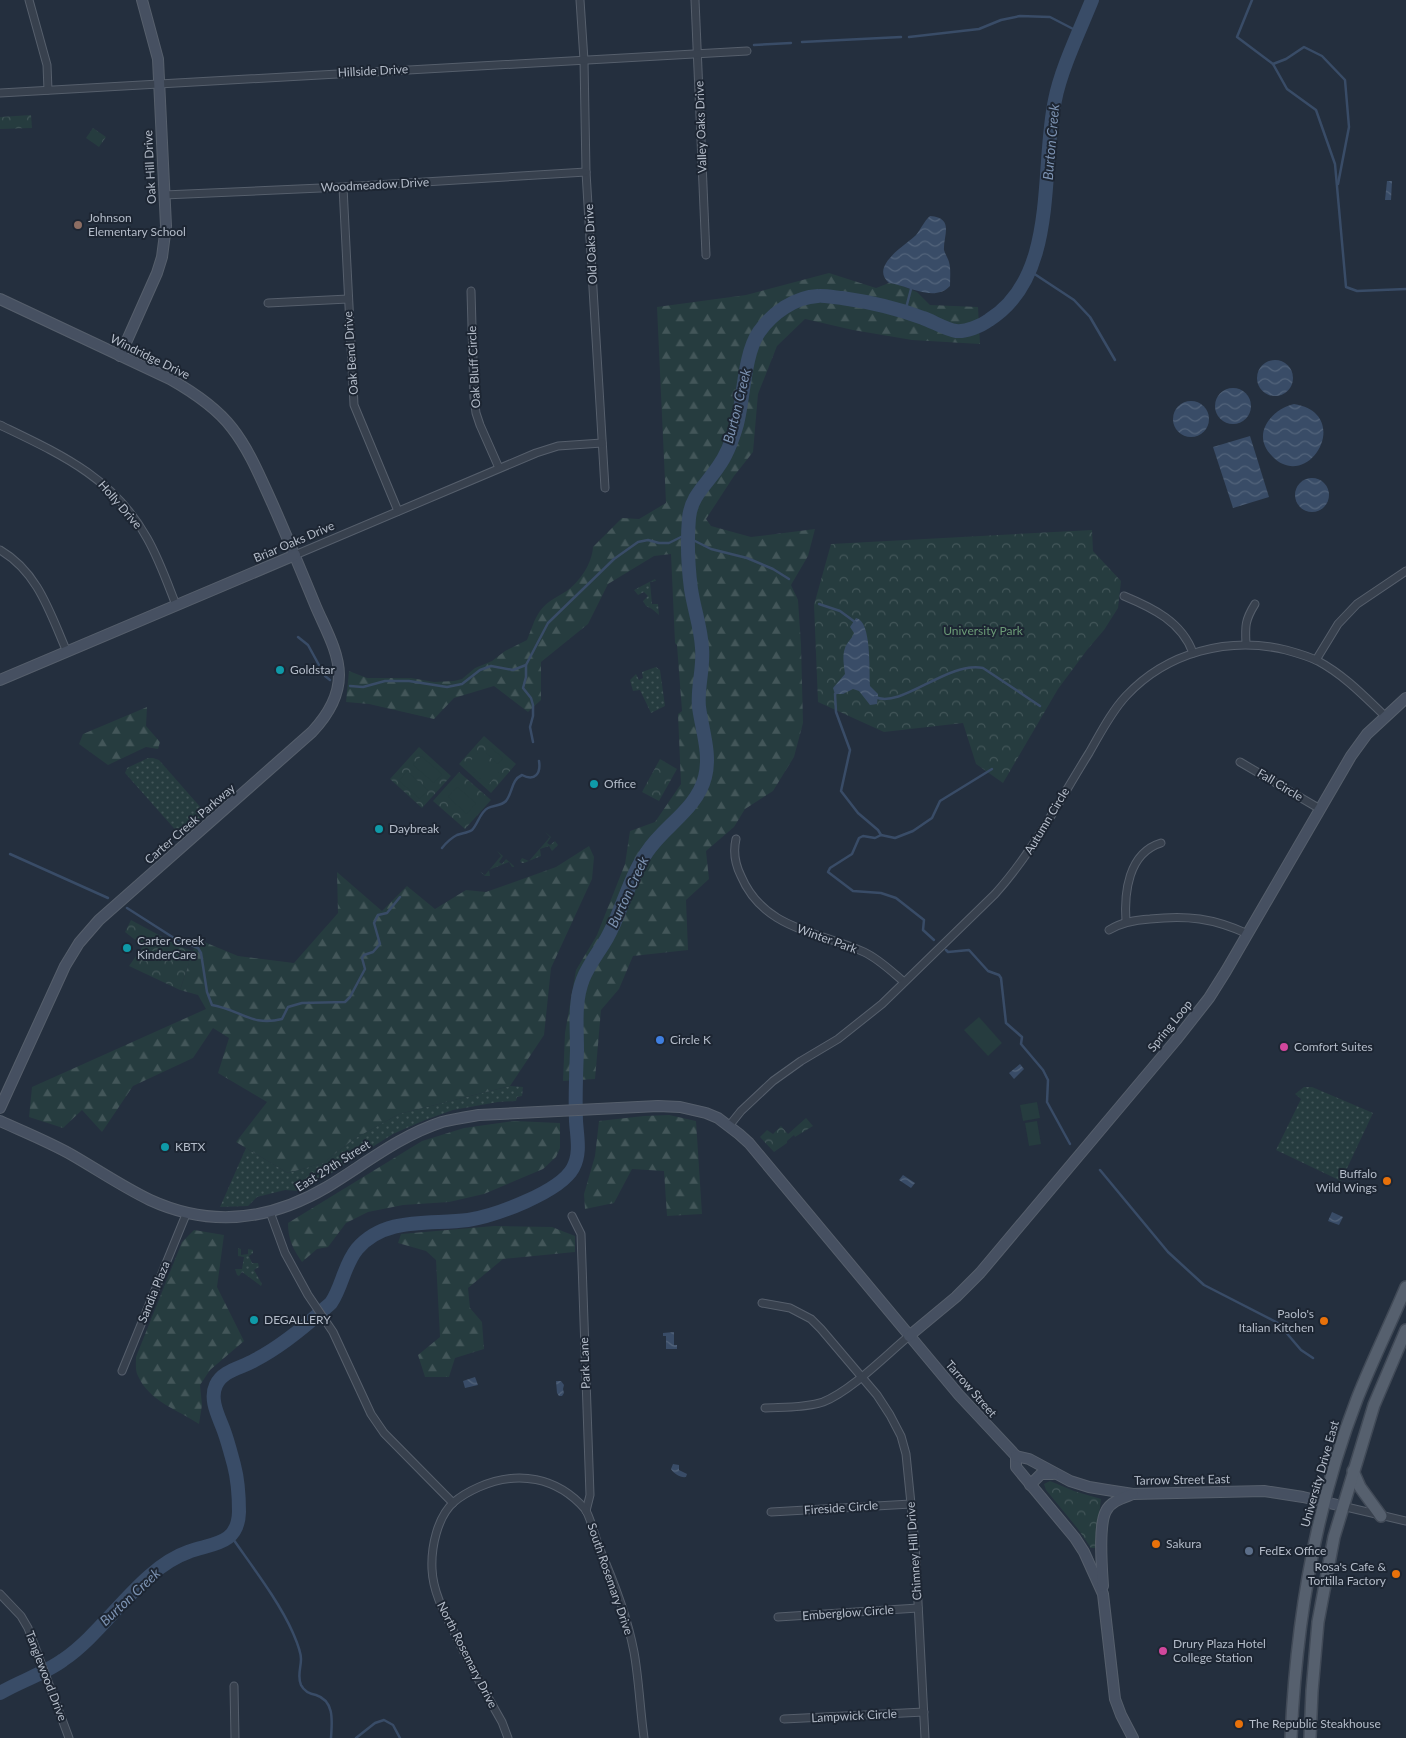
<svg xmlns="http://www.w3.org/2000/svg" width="1406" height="1738" font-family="Lato,sans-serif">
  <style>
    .grass { fill: url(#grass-dots) }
    .forest { fill: url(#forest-firs) }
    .park { fill: url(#park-crowns) }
    .garden { fill: #263c3f }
    .water { fill: url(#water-waves) }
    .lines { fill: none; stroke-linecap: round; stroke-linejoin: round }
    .stream { stroke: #394c67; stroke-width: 2.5 }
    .river { stroke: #394c67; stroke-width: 14 }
    .street-casing { stroke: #565f6c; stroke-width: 9 }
    .secondary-casing { stroke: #565f6c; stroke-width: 12 }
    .primary-casing { stroke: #414a57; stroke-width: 14 }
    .street { stroke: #38414e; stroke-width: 7 }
    .secondary { stroke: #465061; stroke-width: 10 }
    .primary { stroke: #56606e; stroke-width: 11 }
    .education-dot { fill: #8d6e63; stroke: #1d2633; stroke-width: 2 }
    .culture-dot { fill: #0f9aa8; stroke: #1d2633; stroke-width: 2 }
    .shop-dot { fill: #3f7fe0; stroke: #1d2633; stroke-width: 2 }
    .hotel-dot { fill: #d1479c; stroke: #1d2633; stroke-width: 2 }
    .food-dot { fill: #e8710a; stroke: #1d2633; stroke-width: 2 }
    .service-dot { fill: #5c6f8a; stroke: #1d2633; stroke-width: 2 }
    .labels { text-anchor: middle; stroke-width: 4; stroke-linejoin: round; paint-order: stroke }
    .street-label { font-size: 12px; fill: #b4bcc9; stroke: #1d2633 }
    .poi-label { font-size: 12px; fill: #b4bcc9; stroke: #1d2633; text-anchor: start }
    .park-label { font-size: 12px; fill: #6b9a76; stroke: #1d2633 }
    .water-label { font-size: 14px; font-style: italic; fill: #7c92b1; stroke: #1d2633 }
  </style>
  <defs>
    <pattern id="grass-dots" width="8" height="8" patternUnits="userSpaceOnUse" patternTransform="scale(1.25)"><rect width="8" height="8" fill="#263c3f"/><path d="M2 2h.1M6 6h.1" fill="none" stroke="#435659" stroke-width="1.8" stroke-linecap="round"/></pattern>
    <pattern id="forest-firs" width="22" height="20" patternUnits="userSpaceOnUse" patternTransform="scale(1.25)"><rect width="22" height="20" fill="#263c3f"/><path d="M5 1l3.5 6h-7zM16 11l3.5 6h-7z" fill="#435659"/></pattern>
    <pattern id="park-crowns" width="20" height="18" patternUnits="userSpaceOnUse" patternTransform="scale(1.25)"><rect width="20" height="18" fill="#263c3f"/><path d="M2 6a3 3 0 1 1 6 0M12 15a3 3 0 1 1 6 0" fill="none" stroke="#435659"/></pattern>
    <pattern id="water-waves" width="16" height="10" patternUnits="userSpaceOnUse" patternTransform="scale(1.25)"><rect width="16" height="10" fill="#394c67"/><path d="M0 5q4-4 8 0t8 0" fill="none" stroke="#53647b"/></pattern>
  </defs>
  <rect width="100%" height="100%" fill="#242f3e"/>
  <g class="grass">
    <polygon points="655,579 656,581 650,582 652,604 658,604 659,615 652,609 646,606 643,601 648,596 644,592 638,595 634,590"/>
    <polygon points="656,667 660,670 665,706 651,713 640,690 633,691 630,680 636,674 639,680 643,678 642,672"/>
    <polygon points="148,758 153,758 159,760 202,809 204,815 180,835 125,773 127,768"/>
    <polygon points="545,832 551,837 547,843 550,845 555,841 558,845 552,851 549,846 540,849 541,856 524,863 522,863 520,861 522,858 529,861 550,837"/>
    <polygon points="497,851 503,856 499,862 502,864 506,859 514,866 514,867 512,867 509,862 489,870 490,876 485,876 479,871 485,875 501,856"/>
    <polygon points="510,1086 523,1087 522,1096 517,1097 516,1101 498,1102 453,1110 425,1120 393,1134 317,1182 299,1191 285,1190 257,1197 248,1206 220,1207 246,1148 288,1173 323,1163 354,1139 399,1114"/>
    <polygon points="1304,1087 1312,1087 1373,1113 1341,1181 1276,1150 1301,1099 1295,1094"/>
    <polygon points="238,1248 241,1249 241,1255 248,1254 248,1249 253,1250 253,1253 249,1256 252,1263 258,1263 259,1267 254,1270 262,1284 261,1286 242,1272 239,1276 237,1275 235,1269 242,1269 244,1257 238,1256"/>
  </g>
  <g class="forest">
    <path d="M 829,273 L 876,288 L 889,283 L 897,284 L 917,292 L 930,305 L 978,307 L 980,344 L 912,340 L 853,330 L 805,319 L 777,346 L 758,394 L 753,452 L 734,476 L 706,519 L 711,526 L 751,537 L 815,529 L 808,556 L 791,585 L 798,600 L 801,645 L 803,723 L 794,757 L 773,791 L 745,809 L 734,827 L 706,851 L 709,879 L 686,900 L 688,950 L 633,956 L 619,989 L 601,1010 L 595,1079 L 563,1081 L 565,1033 L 576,970 L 597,935 L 625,864 L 630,831 L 655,822 L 681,784 L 678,714 L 682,711 L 677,645 L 675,643 L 671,554 L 654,556 L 608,584 L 588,624 L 541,662 L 541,700 L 528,712 L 494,686 L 454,698 L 434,719 L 369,704 L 346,702 L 349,671 L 367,678 L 411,678 L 434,682 L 454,681 L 462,679 L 475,668 L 492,661 L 505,651 L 527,640 C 531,631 534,619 540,611 C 547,601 559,596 568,590 C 581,580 592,563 593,547 L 622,518 L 639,519 L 666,503 L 657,307 L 746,295 Z"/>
    <polygon points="147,707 146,726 160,742 158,749 146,747 108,765 79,744 83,734"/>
    <polygon points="589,846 594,857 592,879 551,968 544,1035 510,1086 399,1114 354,1139 323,1163 288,1173 236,1142 267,1102 218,1073 229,1038 213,1028 193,1058 133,1086 102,1132 82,1110 63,1128 29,1117 32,1087 206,1009 198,995 180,990 197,939 238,956 294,963 338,913 337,872 382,911 407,886 435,909 466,890 486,892 556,867"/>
    <polygon points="669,1115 696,1121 702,1214 667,1216 664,1171 632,1169 614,1203 585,1209 584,1194 595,1156 599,1121 644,1116"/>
    <path d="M 514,1121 L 560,1123 L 560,1148 L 556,1157 L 543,1169 L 484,1194 L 449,1202 L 403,1205 L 368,1212 L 346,1223 L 328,1247 L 317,1249 L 302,1262 C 293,1249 288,1239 288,1223 L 422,1141 L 464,1128 Z"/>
    <polygon points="494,1226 552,1227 575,1236 575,1252 503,1259 468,1288 470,1308 482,1322 484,1349 455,1358 449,1377 425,1377 418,1355 440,1337 436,1260 426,1251 398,1243 401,1234"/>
    <path d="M 194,1230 L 224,1235 L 217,1287 L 244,1341 L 210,1370 L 200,1385 L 202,1405 L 199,1424 C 178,1410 149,1401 138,1376 C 135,1371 136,1363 136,1357 L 182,1242 Z"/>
  </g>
  <g class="park">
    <polygon points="31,115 32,128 0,129 0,117"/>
    <polygon points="93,128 106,137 99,147 86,138"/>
    <polygon points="1092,530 1093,551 1121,581 1118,608 1104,630 1087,650 1058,689 1003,783 976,764 963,723 884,732 818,702 814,605 831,544"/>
    <polygon points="484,736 516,764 491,793 459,764"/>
    <polygon points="419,747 451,776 422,808 390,779"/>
    <polygon points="660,759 677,769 659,801 642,792"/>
    <polygon points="459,772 491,800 465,829 433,801"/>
    <polygon points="131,920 181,947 193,951 180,990 129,966 143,946 125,932"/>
    <polygon points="806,1118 813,1126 795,1137 794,1135 787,1141 787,1143 774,1152 760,1137 767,1130 773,1134 781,1126 788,1134"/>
    <polygon points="1050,1481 1074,1491 1101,1499 1095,1548 1091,1548 1078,1529 1046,1490 1044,1484"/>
  </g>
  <g class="garden">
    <polygon points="491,748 503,758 498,764 486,753"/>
    <polygon points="478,753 499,772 488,785 466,766"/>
    <polygon points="421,756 442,774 434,783 413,765"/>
    <polygon points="407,771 428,790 420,799 399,781"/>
    <polygon points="457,787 476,803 467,814 448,797"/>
    <polygon points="979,1017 1002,1043 988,1056 964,1030"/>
    <polygon points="1037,1102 1040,1118 1023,1121 1020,1105"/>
    <polygon points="1037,1121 1041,1144 1029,1146 1025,1123"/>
  </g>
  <g class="water">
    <polygon points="1387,181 1392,181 1391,200 1385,200"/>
    <path d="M 930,216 C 955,218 943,236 944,250 C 945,254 948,258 949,262 C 951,269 950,278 950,286 C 934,303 907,285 889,283 C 869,266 906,245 916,235 C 921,229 924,221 930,216 Z"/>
    <circle cx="1275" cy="378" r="18"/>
    <circle cx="1233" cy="406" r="18"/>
    <circle cx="1191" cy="419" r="18"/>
    <path d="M 1294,404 C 1355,414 1308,494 1272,456 C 1251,435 1270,410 1294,404 Z"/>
    <polygon points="1250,436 1269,497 1233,508 1213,447"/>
    <circle cx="1312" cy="495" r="17"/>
    <path d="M 856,618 C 872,621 869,671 870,686 L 878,694 L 877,704 L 870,705 L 859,691 L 853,689 L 843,694 L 835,694 L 833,688 L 845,674 C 844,665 842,656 845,648 C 847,642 852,639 854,633 L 850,627 Z"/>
    <polygon points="1020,1064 1024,1069 1014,1079 1009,1073"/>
    <polygon points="903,1175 915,1183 911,1188 899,1180"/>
    <polygon points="1332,1212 1343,1217 1339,1225 1328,1221"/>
    <polygon points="674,1332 674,1345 677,1345 677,1349 666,1349 666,1336 663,1336 663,1333"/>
    <polygon points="475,1377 478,1385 465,1388 463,1381"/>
    <polygon points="556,1381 561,1381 564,1385 563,1389 564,1393 562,1396 559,1396 557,1393"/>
    <path d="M 673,1464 L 679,1465 L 679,1470 L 687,1474 L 686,1477 C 681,1478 674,1474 671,1469 Z"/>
  </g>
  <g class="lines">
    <g class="stream">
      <polyline points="1252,0 1237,37 1273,64 1287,89 1316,110 1335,164 1346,287 1357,291 1406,289"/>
      <polyline points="909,37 979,29 1001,20 1020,16 1050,17 1079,32"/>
      <polyline points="802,42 901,37"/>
      <polyline points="754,45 791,43"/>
      <polyline points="1273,64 1286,59 1304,47 1322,56 1345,80 1349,127 1338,184"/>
      <polyline points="1030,271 1074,300 1090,317 1115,360"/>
      <polyline points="905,312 911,289"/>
      <polyline points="689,538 711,549 747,558 773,569 789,579"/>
      <polyline points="819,604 840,611 855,622"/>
      <polyline points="298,637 308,645 325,676 330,680"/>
      <polyline points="526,665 526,677 523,688 531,698 533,705 533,716 530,727 533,742"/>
      <polyline points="350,686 363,687 385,681 409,681 447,687 462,684 480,670 491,666 513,670 526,665 548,623 614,559 638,542 648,540 659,543 669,543 689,533"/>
      <polyline points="837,692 835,694 836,712 850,750 841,791 858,813 878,830 881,835"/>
      <path d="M 875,697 C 902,709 947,661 983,668 L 1040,706"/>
      <path d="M 442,848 C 446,843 451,838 457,835 C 462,833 468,833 472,830 C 478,824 480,812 488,808 C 494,805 501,806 506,801 C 513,792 511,780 522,775 C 535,782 541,773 539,761"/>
      <polyline points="10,854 108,898"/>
      <path d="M 127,908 L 174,938 L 198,948 L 201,953 L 207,992 L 212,1005 C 241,1010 252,1027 282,1019 L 288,1007 L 302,1003 L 345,1002 L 350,997 L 365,969 L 362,958 L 364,955 L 373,952 L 380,944 L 374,923 L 378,915 L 387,913 L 400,897"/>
      <polyline points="934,940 923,930 924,920 896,898 881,893 853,891 828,872 830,868 852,854 859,838 863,836 875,838 881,835 895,838 913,831 932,818 940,801 992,769"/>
      <polyline points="946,950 948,952 969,950 988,971 999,975 1001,978 1006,1023 1022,1037 1021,1044 1043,1070 1048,1080 1047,1102 1070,1144"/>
      <polyline points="1100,1170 1168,1252 1204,1285 1278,1323 1301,1350 1313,1358"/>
      <path d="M 231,1536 C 251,1565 279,1601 293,1633 C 296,1640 301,1651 301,1659 C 301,1668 297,1676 301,1685 C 304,1691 310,1694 316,1695 C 335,1701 332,1722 331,1738"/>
      <polyline points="356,1738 375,1723 384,1720 393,1725 400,1738"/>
    </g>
    <path class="river" d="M 0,1693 C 20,1681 44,1674 63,1660 C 105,1632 141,1568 188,1552 C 213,1543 238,1545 239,1512 C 239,1497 238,1480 234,1465 C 231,1454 228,1442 224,1431 C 219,1417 209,1400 216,1385 C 223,1370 242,1368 255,1360 C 280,1347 302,1329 322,1311 C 325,1308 328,1306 331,1303 C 342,1287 344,1265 357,1249 C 385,1216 430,1225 468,1220 C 495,1216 560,1192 573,1168 C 581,1153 577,1137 576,1121 C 575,1097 576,1074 577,1050 C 577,1026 574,1002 583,979 C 589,964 599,952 607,938 C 622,911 629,878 647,852 C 664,826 697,809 705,777 C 711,754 702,730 699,707 C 697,687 704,668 702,648 C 701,628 694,609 691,589 C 688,566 687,541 689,518 C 691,496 706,485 718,467 C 727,455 733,438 737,424 C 744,397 744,354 759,332 C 772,313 795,297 818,296 C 820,295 840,298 842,298 C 870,302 897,308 923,318 C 932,321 947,330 956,331 C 966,332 981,326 989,320 C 1059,276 1040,170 1055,100 C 1061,69 1080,30 1092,0"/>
    <g class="street-casing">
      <g id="street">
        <polyline points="29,0 47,65 48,90"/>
        <polyline points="580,0 584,60 586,172 605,488"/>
        <polyline points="695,0 706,255"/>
        <polyline points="0,93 747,51"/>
        <polyline points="343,187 354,405 398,511"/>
        <polyline points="164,195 343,187 586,172"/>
        <polyline points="471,291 474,397 476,413 480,425 499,468"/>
        <polyline points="268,303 348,299"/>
        <path d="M 0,425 C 60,454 113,477 147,538 C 159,559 167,582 176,605"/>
        <path d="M 0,550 C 38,572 50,613 67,652"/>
        <polyline points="295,555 536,453 558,446 602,443"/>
        <path d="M 1124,596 C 1153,608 1182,622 1193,653"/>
        <path d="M 1246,644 C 1245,626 1245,620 1255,604"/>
        <polyline points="1316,660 1338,624 1357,604 1406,571"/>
        <polyline points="1240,762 1320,809"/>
        <path d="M 736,839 C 733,852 735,864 741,876 C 764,930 818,931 864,952 C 879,959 891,971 904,982"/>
        <path d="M 1126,922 C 1124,893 1128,853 1161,843"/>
        <path d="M 1109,930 C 1122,922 1135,920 1150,919 C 1187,915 1213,918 1248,934"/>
        <path d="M 729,1126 L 741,1111 L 773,1081 L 801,1061 L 838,1039 L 882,1004 L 995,894 C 1033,852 1059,801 1089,753 C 1100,734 1111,712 1126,696 C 1167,652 1229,636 1286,650 C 1297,653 1308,656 1318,661 C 1344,675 1364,696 1385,716"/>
        <polyline points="270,1212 285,1253 308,1295 333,1332 371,1414 384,1433 453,1503"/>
        <polyline points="572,1216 581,1234 590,1495 586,1511"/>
        <polyline points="762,1303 790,1308 811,1319 821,1329 877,1395 890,1415 901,1436 906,1454 915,1544 925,1738"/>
        <polyline points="122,1371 187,1212"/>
        <path d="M 765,1408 C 783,1407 805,1408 823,1402 C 851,1391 885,1356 909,1336"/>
        <polyline points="1342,1506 1406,1521"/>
        <polyline points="771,1512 911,1504"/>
        <polyline points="0,1594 21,1616 28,1628 69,1738"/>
        <polyline points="778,1617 918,1608"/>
        <polyline points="234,1686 235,1738"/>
        <polyline points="784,1719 924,1712"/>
        <path d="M 508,1738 L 502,1722 C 486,1694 470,1665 456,1636 C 445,1614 433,1593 432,1569 C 431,1548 437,1517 454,1502 C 461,1496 470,1491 479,1487 C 518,1470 557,1477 585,1509 C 590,1516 595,1536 598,1545 C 613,1579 627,1615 634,1652 C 639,1680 640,1709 644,1738"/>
      </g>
    </g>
    <g class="secondary-casing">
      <g id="secondary">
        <path d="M 0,299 L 170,379 C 193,392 216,407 232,428 C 250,451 261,479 273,505 C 288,539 302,573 316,607 C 325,628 339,652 339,675 C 339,697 327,716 312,732 L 99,920 L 79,943 L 65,966 L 0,1108"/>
        <polyline points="120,356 157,273 162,257 166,226 158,59 142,0"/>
        <polyline points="0,680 295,555"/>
        <path d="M 0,1121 C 24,1132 49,1142 72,1155 C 98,1170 123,1187 150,1200 C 211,1228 271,1220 327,1187 C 365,1164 399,1136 442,1122 C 454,1119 467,1117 479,1115 L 658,1106 L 680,1107 L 706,1113 L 718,1118 L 739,1134 L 749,1143 L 959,1395 L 1016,1456 L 1016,1467 L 1075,1538 L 1084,1552 L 1103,1594 L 1115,1699 L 1121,1715 L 1133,1738"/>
        <polyline points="909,1336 956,1297 980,1273 1176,1040 1209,998 1226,971 1351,756 1367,734 1406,698"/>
        <polyline points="1016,1456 1029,1459 1070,1481 1089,1487 1107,1490 1133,1494 1264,1491 1303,1497 1342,1506"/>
        <polyline points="1030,1485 1041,1474 1053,1474"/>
        <path d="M 1103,1586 C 1102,1568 1098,1526 1106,1511 C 1111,1501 1123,1498 1133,1494"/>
      </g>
    </g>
    <g class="primary-casing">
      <g id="primary">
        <polyline points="1353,1471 1360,1487 1381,1516"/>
        <path d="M 1291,1738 C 1296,1623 1315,1507 1357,1399 C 1372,1361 1390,1325 1406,1287"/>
        <polyline points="1310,1738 1312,1691 1318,1622 1334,1537 1374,1405 1406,1330"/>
      </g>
    </g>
    <use href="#street" class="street"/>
    <use href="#secondary" class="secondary"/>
    <use href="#primary" class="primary"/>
  </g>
  <circle class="education-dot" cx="78" cy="225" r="5"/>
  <g class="culture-dot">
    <circle cx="280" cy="670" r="5"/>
    <circle cx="594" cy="784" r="5"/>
    <circle cx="379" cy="829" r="5"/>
    <circle cx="127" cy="948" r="5"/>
    <circle cx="165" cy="1147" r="5"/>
    <circle cx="254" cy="1320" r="5"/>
  </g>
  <circle class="shop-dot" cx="660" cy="1040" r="5"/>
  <g class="hotel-dot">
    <circle cx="1284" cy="1047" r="5"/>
    <circle cx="1163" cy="1651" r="5"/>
  </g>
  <g class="food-dot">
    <circle cx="1387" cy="1181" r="5"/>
    <circle cx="1324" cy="1321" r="5"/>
    <circle cx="1156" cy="1544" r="5"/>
    <circle cx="1396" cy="1574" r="5"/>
    <circle cx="1239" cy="1724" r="5"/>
  </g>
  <circle class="service-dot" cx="1249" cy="1551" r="5"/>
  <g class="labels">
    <g class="street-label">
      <text transform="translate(373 71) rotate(-3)" y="4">Hillside Drive</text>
      <text transform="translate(701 127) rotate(-92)" y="4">Valley Oaks Drive</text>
      <text transform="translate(150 167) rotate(-93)" y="4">Oak Hill Drive</text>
      <text transform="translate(375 185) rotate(-3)" y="4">Woodmeadow Drive</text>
      <text transform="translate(591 244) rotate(-93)" y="4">Old Oaks Drive</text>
      <text transform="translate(351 353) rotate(-94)" y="4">Oak Bend Drive</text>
      <text transform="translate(150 357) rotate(26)" y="4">Windridge Drive</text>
      <text transform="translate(474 367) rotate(-93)" y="4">Oak Bluff Circle</text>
      <text transform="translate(120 505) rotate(49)" y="4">Holly Drive</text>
      <text transform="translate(294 542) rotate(-23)" y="4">Briar Oaks Drive</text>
      <text transform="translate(1280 785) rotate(31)" y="4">Fall Circle</text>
      <text transform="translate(1047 821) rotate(-59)" y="4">Autumn Circle</text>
      <text transform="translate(190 824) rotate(-41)" y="4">Carter Creek Parkway</text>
      <text transform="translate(827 939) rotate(20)" y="4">Winter Park</text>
      <text transform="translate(1170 1026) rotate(-51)" y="4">Spring Loop</text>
      <text transform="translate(333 1166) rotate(-32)" y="4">East 29th Street</text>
      <text transform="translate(154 1292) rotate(-68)" y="4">Sandia Plaza</text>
      <text transform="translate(585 1363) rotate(-92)" y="4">Park Lane</text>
      <text transform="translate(971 1389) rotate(49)" y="4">Tarrow Street</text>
      <text transform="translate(1320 1474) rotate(-74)" y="4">University Drive East</text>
      <text transform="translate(1182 1480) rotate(-1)" y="4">Tarrow Street East</text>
      <text transform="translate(841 1508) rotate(-4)" y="4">Fireside Circle</text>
      <text transform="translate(914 1551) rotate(-94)" y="4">Chimney Hill Drive</text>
      <text transform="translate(610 1579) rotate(71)" y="4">South Rosemary Drive</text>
      <text transform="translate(848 1613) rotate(-4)" y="4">Emberglow Circle</text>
      <text transform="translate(467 1655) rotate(63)" y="4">North Rosemary Drive</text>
      <text transform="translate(46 1676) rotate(69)" y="4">Tanglewood Drive</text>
      <text transform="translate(854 1716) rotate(-3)" y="4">Lampwick Circle</text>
    </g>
    <g class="poi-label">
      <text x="88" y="222">Johnson<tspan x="88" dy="14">Elementary School</tspan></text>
      <text x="290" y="674">Goldstar</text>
      <text x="604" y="788">Office</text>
      <text x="389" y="833">Daybreak</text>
      <text x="137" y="945">Carter Creek<tspan x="137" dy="14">KinderCare</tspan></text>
      <text x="670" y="1044">Circle K</text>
      <text x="1294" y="1051">Comfort Suites</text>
      <text x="175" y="1151">KBTX</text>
      <text x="1377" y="1178" text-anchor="end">Buffalo<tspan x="1377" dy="14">Wild Wings</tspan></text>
      <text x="1314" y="1318" text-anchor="end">Paolo's<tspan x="1314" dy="14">Italian Kitchen</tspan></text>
      <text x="264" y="1324">DEGALLERY</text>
      <text x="1166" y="1548">Sakura</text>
      <text x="1259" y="1555">FedEx Office</text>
      <text x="1386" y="1571" text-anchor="end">Rosa's Cafe &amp;<tspan x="1386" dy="14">Tortilla Factory</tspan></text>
      <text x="1173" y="1648">Drury Plaza Hotel<tspan x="1173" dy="14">College Station</tspan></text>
      <text x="1249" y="1728">The Republic Steakhouse</text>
    </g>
    <g class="park-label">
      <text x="983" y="635">University Park</text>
    </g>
    <g class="water-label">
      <text transform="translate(1051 142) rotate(-85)" y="5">Burton Creek</text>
      <text transform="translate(737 406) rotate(-76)" y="5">Burton Creek</text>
      <text transform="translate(628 892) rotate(-65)" y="5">Burton Creek</text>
      <text transform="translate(130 1597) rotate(-43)" y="5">Burton Creek</text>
    </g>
  </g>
</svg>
